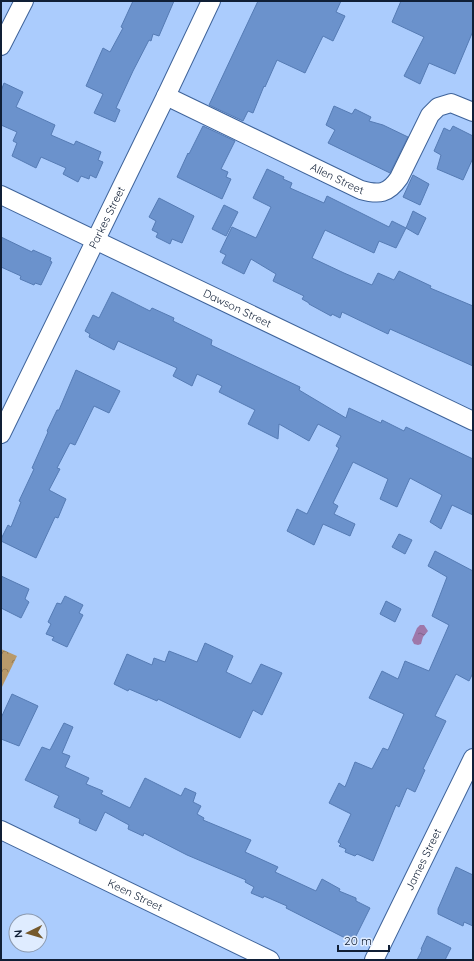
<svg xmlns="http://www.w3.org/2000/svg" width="474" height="961" font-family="Quicksand,sans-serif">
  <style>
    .park { fill: url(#park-crowns) }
    .water { fill: url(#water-ripples) }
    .building { fill: #6b92cc; stroke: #557bb4 }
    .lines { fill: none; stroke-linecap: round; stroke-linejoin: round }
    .street-casing { stroke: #3e639a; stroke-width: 20 }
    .street { stroke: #fff; stroke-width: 18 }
    .labels { text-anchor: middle; stroke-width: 3; stroke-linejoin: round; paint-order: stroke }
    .street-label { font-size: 11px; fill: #101f36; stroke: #dfecff }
  </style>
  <defs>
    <pattern id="park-crowns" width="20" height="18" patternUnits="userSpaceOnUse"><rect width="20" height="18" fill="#b8996a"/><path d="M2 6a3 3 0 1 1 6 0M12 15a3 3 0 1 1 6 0" fill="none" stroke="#947c58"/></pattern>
    <pattern id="water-ripples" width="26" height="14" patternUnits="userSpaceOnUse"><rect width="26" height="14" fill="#9e78aa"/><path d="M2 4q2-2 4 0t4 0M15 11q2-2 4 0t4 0" fill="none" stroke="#7f628b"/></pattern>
  </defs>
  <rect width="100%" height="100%" fill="#abccfd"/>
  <polygon class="park" points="1,649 17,656 1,689"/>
  <polygon class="water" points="420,625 424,625 428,631 423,637 421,644 418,645 414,644 412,640 417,628"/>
  <g class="building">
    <polygon points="133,1 174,1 159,36 153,34 151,41 149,40 133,71 116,108 120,110 115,122 94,113 103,94 86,86 103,48 110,52 123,28 121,27"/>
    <polygon points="258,1 341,1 336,12 345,16 333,41 323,36 305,73 277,60 265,87 264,86 253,113 248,111 243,121 209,105"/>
    <polygon points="401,1 473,1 473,31 455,74 429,63 420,84 404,76 424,37 392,22"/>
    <polygon points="4,83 23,92 16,107 55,125 51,135 74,145 76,141 101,152 98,160 103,162 96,178 90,175 89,179 81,176 78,182 63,174 66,168 41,157 36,168 12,156 17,143 13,141 17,132 1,125 1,91"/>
    <polygon points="334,106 352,114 355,109 371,117 369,121 383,125 408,137 390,173 328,143 335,130 326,125"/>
    <polygon points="203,126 235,141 221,169 228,172 226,177 231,179 222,199 177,177 188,153 189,154"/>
    <polygon points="453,126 473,136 473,158 463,180 437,169 441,155 434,151 444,128 450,131"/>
    <polygon points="267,169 284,177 283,179 292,183 290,188 324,203 327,196 389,227 392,221 406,228 396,248 379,241 374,253 325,230 312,258 344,273 372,285 378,273 394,280 399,271 431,286 430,288 473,306 473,366 390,329 388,334 342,312 340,318 332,314 331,316 309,304 309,303 302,299 304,296 273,281 276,274 251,259 244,274 222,263 226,255 220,252 232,227 256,238 271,207 253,198"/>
    <polygon points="413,175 429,184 420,205 403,197"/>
    <polygon points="159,198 194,216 182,243 172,239 170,244 156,237 158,233 152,230 156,221 149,217"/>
    <polygon points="224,205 238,212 226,236 212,229"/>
    <polygon points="413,211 426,218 418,235 406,228"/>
    <polygon points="1,237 32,252 33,250 51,258 50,261 52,262 41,285 35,283 34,285 20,279 21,276 1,267"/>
    <polygon points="112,292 150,311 152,308 174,318 173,321 212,340 211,345 300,387 299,390 346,418 349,408 381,423 382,420 404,431 406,427 473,459 473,515 452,505 441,529 430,522 442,495 410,478 397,507 380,499 388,479 353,462 333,503 338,506 334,514 355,524 350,536 323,524 314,545 287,531 297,509 307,514 339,448 336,446 341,436 318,424 309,441 279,424 278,439 248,424 255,410 219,392 222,386 197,374 192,386 173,376 177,368 118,341 114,350 89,337 90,334 85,331 93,315 99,318"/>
    <polygon points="76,370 120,391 109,413 94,406 75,445 70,443 57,468 60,469 49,490 66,499 58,518 55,517 36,558 1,541 1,539 8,525 11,527 21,502 19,501 34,469 32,468 48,432 47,431 57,410 59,410"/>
    <polygon points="399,534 412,540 405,554 392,547"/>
    <polygon points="435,551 473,571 473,673 469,681 456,674 435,716 446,721 423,769 425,770 415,792 407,788 399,807 396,805 373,861 357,854 355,856 345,852 346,849 339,846 341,844 338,842 351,814 329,803 339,783 345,787 355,762 372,769 383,748 388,750 404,714 369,698 382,671 398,679 405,661 429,671 449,625 432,616 447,577 428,566"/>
    <polygon points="1,576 29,589 25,599 29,602 21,618 1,608"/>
    <polygon points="65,596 83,605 79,613 83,615 67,647 52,640 54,637 46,634 51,624 48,622 57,603 61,604"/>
    <polygon points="386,601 401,609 395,622 380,614"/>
    <polygon points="205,643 233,656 226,672 251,684 261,664 282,673 262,715 253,710 240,738 158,699 157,701 129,689 128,691 114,684 127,654 152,665 154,658 165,662 169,651 197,662"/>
    <polygon points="12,694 38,706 19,746 1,739 1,718"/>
    <polygon points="64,723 73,727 62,753 70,756 65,767 89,778 86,784 103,791 101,794 130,808 145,778 181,796 185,788 196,793 193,802 201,806 197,814 204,818 203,820 251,840 245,852 278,867 275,872 316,891 322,879 340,889 339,891 356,898 356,901 370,908 353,942 286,908 287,906 264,896 263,898 251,893 254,887 245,882 246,880 187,855 144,833 143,836 128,829 129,825 105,812 96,831 79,823 80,819 54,807 59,796 25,780 42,747 50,750"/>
    <polygon points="456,867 473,875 473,926 464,922 463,926 438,914 438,909"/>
    <polygon points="427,936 451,948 445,960 417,960 422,950 421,949"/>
  </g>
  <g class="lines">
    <g class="street-casing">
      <g id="street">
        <polyline points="1,46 24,1"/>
        <path id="s1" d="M 166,96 L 361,190 C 379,195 388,194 399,178 L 430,115 L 438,107 L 451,103 L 473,112"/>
        <path id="s2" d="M 1,195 L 473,421"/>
        <path id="s3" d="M 1,434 L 166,96 L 211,1"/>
        <path id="s4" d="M 1,830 L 270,960"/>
        <path id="s5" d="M 374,960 L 473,758"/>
      </g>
    </g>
    <use href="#street" class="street"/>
  </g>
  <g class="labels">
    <g class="street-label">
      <text dy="4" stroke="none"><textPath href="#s1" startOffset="190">Allen Street</textPath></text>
      <text dy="4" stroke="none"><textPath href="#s3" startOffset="241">Parkes Street</textPath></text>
      <text dy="4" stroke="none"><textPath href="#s2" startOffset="262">Dawson Street</textPath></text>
      <text dy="4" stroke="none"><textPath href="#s5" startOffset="112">James Street</textPath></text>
      <text dy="4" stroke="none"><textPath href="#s4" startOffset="149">Keen Street</textPath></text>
    </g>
  </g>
  <rect width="474" height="961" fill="none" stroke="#101f36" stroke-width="4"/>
  <g transform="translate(28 933) rotate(265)"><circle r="19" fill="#dfecff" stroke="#8c9aaf"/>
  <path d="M0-3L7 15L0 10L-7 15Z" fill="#75592c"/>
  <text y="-6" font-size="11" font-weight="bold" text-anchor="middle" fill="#101f36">N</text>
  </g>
  <path d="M338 945v6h51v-6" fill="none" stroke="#101f36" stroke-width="2"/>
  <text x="344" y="945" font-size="12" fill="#101f36" stroke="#dfecff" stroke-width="3" paint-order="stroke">20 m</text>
</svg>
